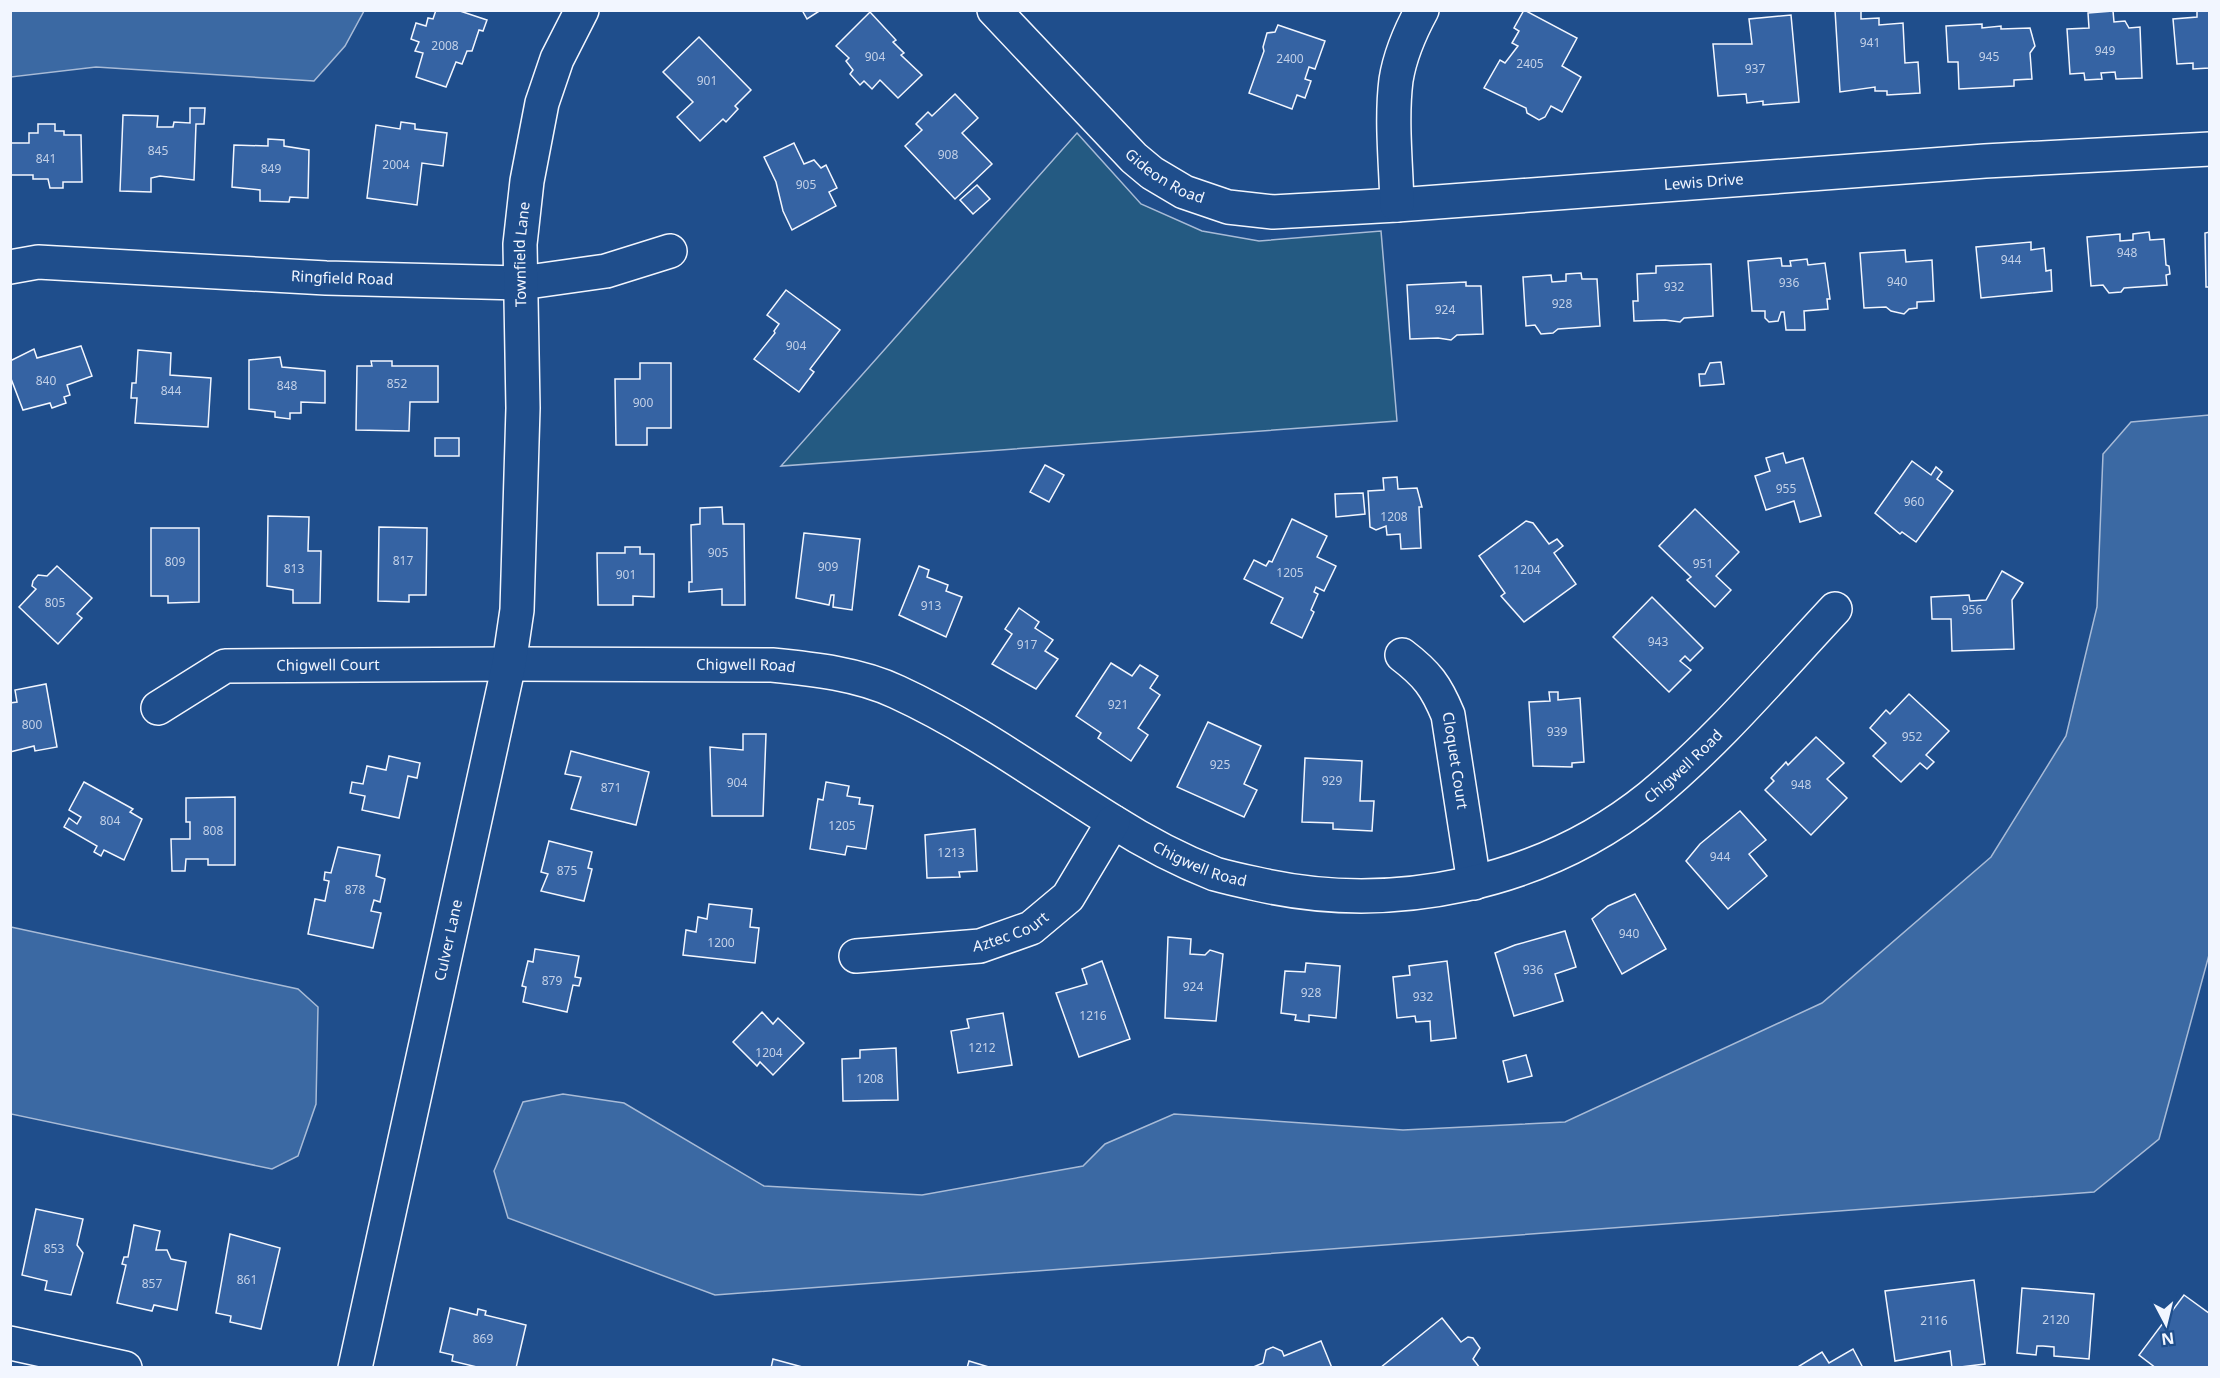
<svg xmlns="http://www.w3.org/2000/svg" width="2220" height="1378" font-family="'Noto Sans',sans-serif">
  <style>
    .green { fill: #245a82; stroke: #a8bbd7; stroke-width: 1.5 }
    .water { fill: #3b69a3; stroke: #a8bbd7; stroke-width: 1.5 }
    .building { fill: #3563a3; stroke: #f2f6ff; stroke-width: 1.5 }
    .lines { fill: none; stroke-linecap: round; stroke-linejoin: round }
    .minor-casing { stroke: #f2f6ff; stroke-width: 36 }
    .minor { stroke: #1f4e8c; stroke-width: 33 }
    .labels { text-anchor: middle; stroke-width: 4.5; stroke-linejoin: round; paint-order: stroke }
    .number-label { font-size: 12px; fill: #c3d1e8 }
    .street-label { font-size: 15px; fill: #f2f6ff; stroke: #1f4e8c }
  </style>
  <rect width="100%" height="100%" fill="#1f4e8c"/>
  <polygon class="green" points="1077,133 1141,204 1202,231 1259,241 1381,231 1397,421 781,466"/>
  <g class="water">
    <polygon points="10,11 11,10 364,11 345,46 314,81 96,67 11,77"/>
    <polygon points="2209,415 2209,955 2159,1139 2094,1192 715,1295 508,1218 494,1171 523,1102 563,1094 624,1103 764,1186 922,1195 1083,1166 1105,1144 1174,1114 1403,1130 1565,1122 1822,1003 1991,857 2066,736 2097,607 2103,454 2131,422"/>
    <polygon points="11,927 298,989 318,1007 316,1104 298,1156 272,1169 11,1114"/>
  </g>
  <g class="building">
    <polygon points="436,10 457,10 487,20 483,31 479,30 472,51 467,51 462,64 456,62 446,87 416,77 423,53 415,51 419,42 411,39 416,23 426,26 428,18 433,19"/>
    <polygon points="802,10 821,10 807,19"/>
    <polygon points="1524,10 1577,38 1562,66 1581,77 1562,112 1551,106 1545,117 1539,120 1527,113 1526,108 1484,88 1500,60 1505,63 1518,46 1512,43 1519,31 1514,28"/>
    <polygon points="1835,10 1861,10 1861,19 1879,18 1879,25 1903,23 1905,63 1918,62 1920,93 1887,95 1887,91 1875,91 1875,87 1840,92"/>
    <polygon points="2197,10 2210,10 2209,68 2193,69 2193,63 2177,64 2173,19 2197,17"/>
    <polygon points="2113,11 2114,22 2125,21 2129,28 2140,27 2142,78 2116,79 2115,72 2101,73 2102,79 2085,80 2084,73 2070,74 2067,29 2089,28 2088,13"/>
    <polygon points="870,12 896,40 893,42 904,53 901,55 922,75 898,98 880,80 872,89 864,81 860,85 850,74 853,70 846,61 849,58 836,46"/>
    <polygon points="1791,15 1799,102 1763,105 1763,101 1747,103 1746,94 1718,96 1713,44 1752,44 1749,19"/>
    <polygon points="1982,24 1982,28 2001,26 2001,29 2030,28 2035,46 2030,53 2032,79 2014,80 2014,86 1959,89 1958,62 1948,62 1946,26"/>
    <polygon points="1278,25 1325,41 1315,69 1309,67 1305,79 1311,81 1305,98 1297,95 1292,109 1249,93 1264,51 1263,47 1267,33 1275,32"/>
    <polygon points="699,37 751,90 735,106 738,109 726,122 723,119 700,141 677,117 693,102 663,72"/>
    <polygon points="955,94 978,118 962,133 992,164 955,199 905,146 922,130 916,124 928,112 932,116"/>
    <polygon points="190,108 205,108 204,124 196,124 194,180 160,176 151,178 151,192 120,191 123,115 158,116 157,127 173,127 174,122 190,123"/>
    <polygon points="401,122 415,124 415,129 447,133 443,166 422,163 417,205 367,198 376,125 400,129"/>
    <polygon points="38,124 55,124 55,131 64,131 64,135 81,135 82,182 63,182 63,188 50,188 48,179 33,179 33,175 10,175 10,143 29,143 29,133 38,133"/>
    <polygon points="268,139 284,140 284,146 309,150 308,198 290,197 289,202 260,201 260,190 232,187 234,145 268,146"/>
    <polygon points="794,143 804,164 814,160 821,168 826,165 837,188 829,192 836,206 792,230 783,211 776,182 764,157"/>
    <polygon points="977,185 990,199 973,214 960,200"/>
    <polygon points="2149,232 2150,240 2164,239 2166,265 2169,266 2170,274 2166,275 2167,285 2124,288 2121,292 2109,293 2103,285 2091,286 2087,237 2120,234 2120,241 2133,240 2133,234"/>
    <polygon points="2210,232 2210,287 2206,287 2205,233"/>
    <polygon points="2031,242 2031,250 2044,248 2046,271 2051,270 2052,291 1981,298 1976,247"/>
    <polygon points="1905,250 1906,262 1932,260 1934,301 1917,302 1917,308 1909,309 1904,314 1891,311 1886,307 1864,308 1860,253"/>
    <polygon points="1781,258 1782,266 1791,266 1790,261 1807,259 1808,265 1825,263 1830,299 1827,299 1828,309 1804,311 1805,330 1786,330 1784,312 1781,312 1778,321 1769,322 1765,318 1765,311 1752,311 1748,261"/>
    <polygon points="1711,264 1713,316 1684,318 1680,322 1665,320 1634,321 1633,301 1638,301 1637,274 1656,273 1656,266"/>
    <polygon points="1581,273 1582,279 1597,279 1600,326 1558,329 1553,333 1541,334 1535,325 1526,326 1523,277 1551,275 1552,282 1566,281 1566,274"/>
    <polygon points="1466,282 1466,286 1481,286 1483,334 1457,335 1451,340 1438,338 1410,339 1407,285"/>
    <polygon points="786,290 840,330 810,369 814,372 799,392 754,359 775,333 774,331 779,324 767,315"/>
    <polygon points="81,346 92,376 67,385 70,395 64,397 66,403 52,408 50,403 23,410 10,376 10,361 34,349 37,358"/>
    <polygon points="138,350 171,353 170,375 211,378 208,427 135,423 137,398 131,398 132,383 136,383"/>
    <polygon points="280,357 282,367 325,371 325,403 301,402 301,413 290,413 290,419 275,417 275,412 249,409 249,360"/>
    <polygon points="371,361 392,361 392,366 438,366 438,402 410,402 409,431 356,430 357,366 372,366"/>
    <polygon points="1721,362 1724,384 1700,386 1699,374 1705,374 1710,363"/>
    <polygon points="640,363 671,363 671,428 647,428 647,445 616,445 615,379 640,379"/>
    <rect x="435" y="438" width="24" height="18"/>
    <polygon points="1783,453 1786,463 1803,458 1821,516 1800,522 1794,501 1766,510 1755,476 1770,471 1766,458"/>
    <polygon points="1912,461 1931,475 1936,467 1942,472 1937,479 1953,491 1916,542 1902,532 1900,534 1875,513"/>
    <polygon points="1045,465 1064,475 1049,502 1030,492"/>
    <polygon points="1397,477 1398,489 1417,488 1422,507 1419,507 1421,548 1401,549 1400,534 1387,535 1386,526 1376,530 1370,527 1368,491 1384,490 1383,478"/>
    <polygon points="1363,493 1365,514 1336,517 1335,494"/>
    <polygon points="722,507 723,524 744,524 745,605 722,605 722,589 689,592 689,582 692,582 691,525 700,524 700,508"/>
    <polygon points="1695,509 1739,552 1716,576 1731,590 1715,607 1687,580 1691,577 1659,546"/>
    <polygon points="268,516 309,517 308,551 321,551 320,603 293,603 293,590 267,586"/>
    <polygon points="1292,519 1327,536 1317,557 1336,566 1324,591 1316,587 1314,592 1318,594 1311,610 1314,612 1302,638 1271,623 1283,598 1244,579 1254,560 1266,566 1269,561 1272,562"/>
    <polygon points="1526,521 1533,523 1549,544 1557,539 1563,546 1554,553 1576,584 1524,622 1501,596 1505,593 1479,556"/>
    <polygon points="379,527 427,528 426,595 409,595 409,602 378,601"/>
    <polygon points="151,528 199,528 199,602 168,603 168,596 151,596"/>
    <polygon points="804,533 860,539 852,610 833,607 834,595 831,595 829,605 796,598"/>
    <polygon points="625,547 640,547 640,554 654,554 654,597 633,596 633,605 598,605 597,553 625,553"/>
    <polygon points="57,566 92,598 77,614 82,618 58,644 19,607 36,589 32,586 33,581 38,575 47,576"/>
    <polygon points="919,566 929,570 927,577 948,585 946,591 962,597 946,637 899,615"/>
    <polygon points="2002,571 2023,583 2012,600 2014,649 1952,651 1951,619 1932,619 1931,597 1969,595 1970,601 1986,600"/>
    <polygon points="1652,597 1703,648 1690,661 1685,656 1680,661 1691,670 1669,692 1613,637"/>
    <polygon points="1019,608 1039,622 1035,628 1053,640 1045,651 1058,659 1036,689 992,664 1012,634 1005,629"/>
    <polygon points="1111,663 1132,676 1140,665 1158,676 1150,688 1160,695 1138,728 1148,735 1131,761 1098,738 1101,733 1076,716"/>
    <polygon points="46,684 57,747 35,751 34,746 10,752 10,703 17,702 15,690"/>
    <polygon points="1549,692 1558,692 1558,700 1580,698 1584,762 1572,763 1572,767 1533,766 1529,702 1550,701"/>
    <polygon points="1909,694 1949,731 1926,755 1934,762 1927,769 1920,763 1901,782 1873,756 1886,743 1870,728 1886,710 1890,714"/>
    <polygon points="1208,722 1261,746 1244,784 1257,790 1244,817 1177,787"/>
    <polygon points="743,734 766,734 763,816 712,816 710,747 743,750"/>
    <polygon points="1816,737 1844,763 1827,779 1847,798 1811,835 1765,790 1774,781 1771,778 1786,762 1788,765"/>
    <polygon points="571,751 649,772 636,825 571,809 581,777 565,774"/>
    <polygon points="389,756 420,763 417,778 408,776 399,818 362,810 365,796 350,793 352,782 363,784 367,766 386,770"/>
    <polygon points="1305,758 1362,761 1360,801 1374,801 1372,831 1333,829 1333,823 1302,822"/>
    <polygon points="84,782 133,809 130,812 142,819 124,860 104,850 101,856 94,852 97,846 64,827 69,818 77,824 81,817 69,810"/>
    <polygon points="826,782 849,786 847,796 860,798 859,804 873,806 866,849 847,846 845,855 810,849 818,799 823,800"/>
    <polygon points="235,797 235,865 208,865 208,859 186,859 185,871 172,871 171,839 190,839 190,822 186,822 186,798"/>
    <polygon points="1740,811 1766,840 1749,854 1767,876 1728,909 1686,861 1700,844"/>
    <polygon points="975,829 977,871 959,872 960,877 927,878 925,835"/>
    <polygon points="549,841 592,852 588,868 592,869 584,901 541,891 548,874 541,872"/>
    <polygon points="338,847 380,855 376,876 385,879 380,902 374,900 371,911 381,913 373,948 308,934 315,899 325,901 329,881 324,880 325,872 331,873"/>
    <polygon points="1635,894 1666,949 1622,974 1592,919 1608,906"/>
    <polygon points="709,904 752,909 750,927 759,928 755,963 683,955 686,930 696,932 698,917 707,919"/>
    <polygon points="1565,931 1576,967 1555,974 1563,1001 1514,1016 1495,953 1515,945"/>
    <polygon points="1168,937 1191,939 1190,954 1205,955 1210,950 1223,954 1216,1021 1165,1018"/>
    <polygon points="535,949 579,956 575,977 581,978 579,986 573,985 567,1012 523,1002 526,987 522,986 528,961 533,962"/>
    <polygon points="1102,961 1130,1039 1079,1057 1056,993 1087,984 1082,969"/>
    <polygon points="1447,961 1456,1038 1431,1041 1430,1021 1416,1022 1415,1016 1397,1018 1393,977 1410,975 1409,966"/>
    <polygon points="1306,963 1340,966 1336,1018 1309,1015 1309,1022 1295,1020 1296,1015 1281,1013 1285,971 1305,972"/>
    <polygon points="762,1012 773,1024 778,1018 804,1043 773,1075 760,1062 757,1066 733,1042"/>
    <polygon points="1003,1013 1012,1065 958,1073 951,1031 969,1028 967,1019"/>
    <polygon points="896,1048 898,1100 843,1101 842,1059 860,1058 860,1050"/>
    <polygon points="1526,1055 1532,1076 1508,1082 1503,1061"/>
    <polygon points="36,1209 83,1219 77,1245 83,1253 71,1295 45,1290 47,1281 22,1275"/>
    <polygon points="134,1225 160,1231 156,1250 167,1250 171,1259 186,1262 177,1310 154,1305 152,1311 117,1303 126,1265 122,1264 124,1257 128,1257"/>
    <polygon points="230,1234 280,1248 261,1329 230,1322 231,1316 216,1313"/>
    <polygon points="1974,1280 1985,1364 1952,1368 1950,1351 1895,1361 1885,1291"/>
    <polygon points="2022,1288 2094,1294 2089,1359 2054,1356 2054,1347 2043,1346 2037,1346 2036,1355 2017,1353"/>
    <polygon points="2184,1295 2210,1314 2210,1368 2156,1368 2139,1355"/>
    <polygon points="450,1308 477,1315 478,1309 486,1311 485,1315 526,1325 516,1368 481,1368 452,1361 453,1355 440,1352"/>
    <polygon points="1442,1318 1461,1342 1468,1337 1473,1338 1480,1348 1473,1359 1480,1368 1380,1368"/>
    <polygon points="1321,1341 1332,1368 1251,1368 1263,1363 1266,1350 1273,1347 1282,1351 1284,1356"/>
    <polygon points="1853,1349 1863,1368 1796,1368 1822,1352 1829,1363"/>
    <polygon points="773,1359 806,1368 771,1368"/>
    <polygon points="969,1361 992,1368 967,1368"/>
  </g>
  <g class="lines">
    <g class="minor-casing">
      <g id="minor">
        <path id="s1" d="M 994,10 L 1134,158 L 1152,173 L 1184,192 L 1228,207 L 1273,212 L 1397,205 L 1985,161 L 2210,149"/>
        <path d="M 1397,205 C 1396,164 1391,120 1396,80 C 1400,55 1410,32 1422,10"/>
        <path id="s2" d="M 10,267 L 38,262 L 326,278 L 521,283 L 606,271 L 670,251"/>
        <path id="s3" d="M 1402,655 C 1427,674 1436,686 1448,715 L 1474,883"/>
        <path id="s4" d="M 158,708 L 225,666 L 509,664 L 772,665 C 813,669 859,674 897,692 C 973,727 1041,777 1112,821 C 1145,842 1179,860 1215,874 C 1229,878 1243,881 1257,884 C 1392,915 1542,884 1650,797 C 1718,741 1775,673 1835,609"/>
        <path id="s5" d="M 856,956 L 980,946 L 1031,928 L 1068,897 L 1113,822"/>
        <polyline points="10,1343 125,1368"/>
        <path id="s6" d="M 355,1368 L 509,664 L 517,610 L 523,408 L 520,244 L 527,181 L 542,103 L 557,59 L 582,10"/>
      </g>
    </g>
    <use href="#minor" class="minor"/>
  </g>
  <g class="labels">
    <g class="number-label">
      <text x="1870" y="47">941</text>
      <text x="445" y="50">2008</text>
      <text x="2105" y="55">949</text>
      <text x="875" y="61">904</text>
      <text x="1989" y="61">945</text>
      <text x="1290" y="63">2400</text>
      <text x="1530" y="68">2405</text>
      <text x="1755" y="73">937</text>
      <text x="707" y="85">901</text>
      <text x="158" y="155">845</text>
      <text x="948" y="159">908</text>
      <text x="46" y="163">841</text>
      <text x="396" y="169">2004</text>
      <text x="271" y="173">849</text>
      <text x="806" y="189">905</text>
      <text x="2127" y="257">948</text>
      <text x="2011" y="264">944</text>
      <text x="1897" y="286">940</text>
      <text x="1789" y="287">936</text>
      <text x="1674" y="291">932</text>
      <text x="1562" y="308">928</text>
      <text x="1445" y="314">924</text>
      <text x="796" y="350">904</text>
      <text x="46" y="385">840</text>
      <text x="397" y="388">852</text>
      <text x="287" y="390">848</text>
      <text x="171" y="395">844</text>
      <text x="643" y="407">900</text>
      <text x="1786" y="493">955</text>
      <text x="1914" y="506">960</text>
      <text x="1394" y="521">1208</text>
      <text x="718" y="557">905</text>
      <text x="403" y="565">817</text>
      <text x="175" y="566">809</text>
      <text x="1703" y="568">951</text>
      <text x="828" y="571">909</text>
      <text x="294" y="573">813</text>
      <text x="1527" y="574">1204</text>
      <text x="1290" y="577">1205</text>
      <text x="626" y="579">901</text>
      <text x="55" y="607">805</text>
      <text x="931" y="610">913</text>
      <text x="1972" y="614">956</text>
      <text x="1658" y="646">943</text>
      <text x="1027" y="649">917</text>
      <text x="1118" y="709">921</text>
      <text x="32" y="729">800</text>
      <text x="1557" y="736">939</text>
      <text x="1912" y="741">952</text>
      <text x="1220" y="769">925</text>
      <text x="1332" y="785">929</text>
      <text x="737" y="787">904</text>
      <text x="1801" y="789">948</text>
      <text x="611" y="792">871</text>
      <text x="110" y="825">804</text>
      <text x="842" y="830">1205</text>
      <text x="213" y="835">808</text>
      <text x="951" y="857">1213</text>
      <text x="1720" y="861">944</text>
      <text x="567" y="875">875</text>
      <text x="355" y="894">878</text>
      <text x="1629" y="938">940</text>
      <text x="721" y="947">1200</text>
      <text x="1533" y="974">936</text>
      <text x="552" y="985">879</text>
      <text x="1193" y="991">924</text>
      <text x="1311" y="997">928</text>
      <text x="1423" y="1001">932</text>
      <text x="1093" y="1020">1216</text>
      <text x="982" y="1052">1212</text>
      <text x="769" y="1057">1204</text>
      <text x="870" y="1083">1208</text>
      <text x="54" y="1253">853</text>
      <text x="247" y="1284">861</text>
      <text x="152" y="1288">857</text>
      <text x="2056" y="1324">2120</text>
      <text x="1934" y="1325">2116</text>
      <text x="483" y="1343">869</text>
    </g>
    <g class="street-label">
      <text dy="5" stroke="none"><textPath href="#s1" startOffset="240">Gideon Road</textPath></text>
      <text dy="5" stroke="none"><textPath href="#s1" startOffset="788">Lewis Drive</textPath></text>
      <text dy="5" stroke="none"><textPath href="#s6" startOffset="1131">Townfield Lane</textPath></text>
      <text dy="5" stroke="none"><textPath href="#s2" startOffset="333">Ringfield Road</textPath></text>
      <text dy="5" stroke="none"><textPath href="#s4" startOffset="182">Chigwell Court</textPath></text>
      <text dy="5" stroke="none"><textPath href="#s4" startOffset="600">Chigwell Road</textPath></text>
      <text dy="5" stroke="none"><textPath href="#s3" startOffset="123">Cloquet Court</textPath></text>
      <text dy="5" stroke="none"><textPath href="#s4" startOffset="1626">Chigwell Road</textPath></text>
      <text dy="5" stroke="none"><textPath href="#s4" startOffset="1104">Chigwell Road</textPath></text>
      <text dy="5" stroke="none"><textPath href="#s5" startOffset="158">Aztec Court</textPath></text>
      <text dy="5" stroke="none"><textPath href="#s6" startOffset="438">Culver Lane</textPath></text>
    </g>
  </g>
  <rect width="2220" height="1378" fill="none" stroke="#f2f6ff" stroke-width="24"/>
  <g transform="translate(2166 1324) rotate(173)" stroke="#1f4e8c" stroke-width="4.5" paint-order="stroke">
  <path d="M0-4.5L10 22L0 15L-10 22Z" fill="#f2f6ff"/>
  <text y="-9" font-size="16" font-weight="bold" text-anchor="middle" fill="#f2f6ff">N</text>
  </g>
</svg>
